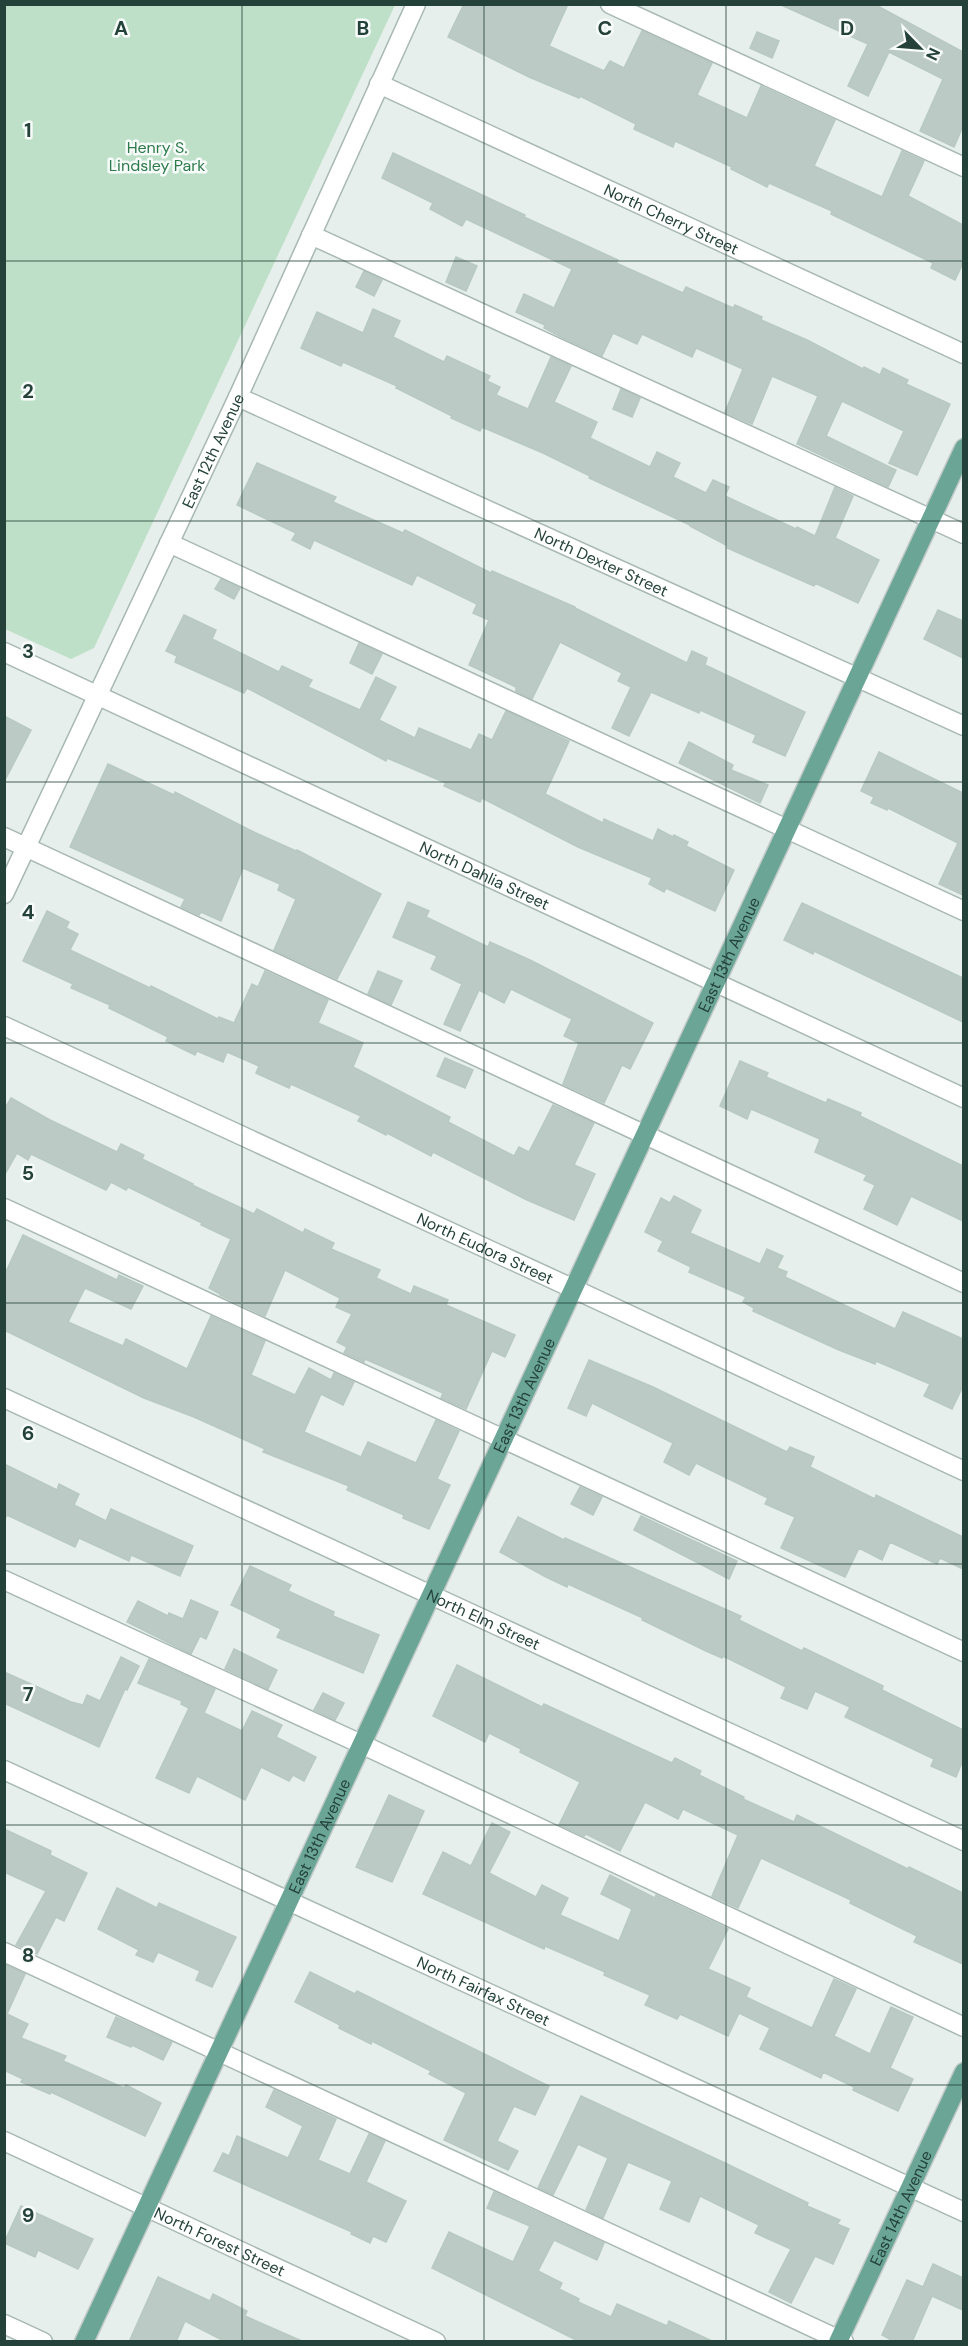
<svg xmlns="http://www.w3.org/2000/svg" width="968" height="2346" font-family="'DM Sans',sans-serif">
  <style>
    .green { fill: #bfe0c8 }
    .building { fill: #bbcac4; stroke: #b8c9c2; stroke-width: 1.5 }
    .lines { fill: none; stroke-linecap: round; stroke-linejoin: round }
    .minor-casing { stroke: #a8b8b2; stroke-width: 21 }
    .major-casing { stroke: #c2cac8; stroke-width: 21 }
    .minor { stroke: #fff; stroke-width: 18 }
    .major { stroke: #6aa596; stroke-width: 18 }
    .grid { fill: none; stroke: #24423a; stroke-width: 1.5; stroke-opacity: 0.55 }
    .labels { text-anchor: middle; stroke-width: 5; stroke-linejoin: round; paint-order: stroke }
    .park-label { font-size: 16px; fill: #2d7a4b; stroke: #f7fbf9 }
    .street-label { font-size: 16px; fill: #24423a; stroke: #f7fbf9 }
    .grid-label { font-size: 20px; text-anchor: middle; font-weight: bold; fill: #24423a; stroke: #f7fbf9; stroke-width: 5; stroke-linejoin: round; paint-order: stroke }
  </style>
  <rect width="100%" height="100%" fill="#e6efeb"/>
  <polygon class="green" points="5,4 395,5 94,648 71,659 5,629"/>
  <g class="building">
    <polygon points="464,4 568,4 549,46 604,71 610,61 624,68 642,31 712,63 697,95 747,118 761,86 835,120 814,166 882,197 902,151 924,161 908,196 963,225 963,263 955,280 931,268 933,263 831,214 832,211 769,183 767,187 731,169 732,167 675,141 673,147 634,129 636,124 580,96 579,98 529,77 448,37"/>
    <polygon points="779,4 874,4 963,52 963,126 954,147 920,131 943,79 889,52 868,96 848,86 868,44"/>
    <polygon points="757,32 779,41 772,58 750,48"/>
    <polygon points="393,153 525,215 524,217 618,260 616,263 683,293 686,287 733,308 735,305 762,317 761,320 807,340 863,369 864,367 880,375 883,368 908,380 906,384 950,404 917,475 889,463 904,431 842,401 826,436 896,470 888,487 797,444 818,396 772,376 752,424 725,412 743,369 696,348 692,357 642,334 637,344 613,333 602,356 561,337 544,328 545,325 516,312 524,294 554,308 572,269 466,219 462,226 430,209 433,203 382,178"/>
    <polygon points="456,257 477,266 466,291 446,282"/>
    <polygon points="364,271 382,280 374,296 356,287"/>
    <polygon points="373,309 400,321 393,337 444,362 447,356 490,376 487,381 500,387 496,395 528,409 551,357 571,366 554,402 597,422 590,438 650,467 657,452 680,463 673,477 706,493 713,480 729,487 725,496 796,529 797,527 815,536 835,487 853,496 835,538 879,560 858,603 815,583 814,586 727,548 728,546 690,526 690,525 589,478 590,476 543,453 482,427 480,431 451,418 452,416 396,388 397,386 343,362 341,366 301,348 317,312 363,333"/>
    <polygon points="621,389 640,398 632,417 613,409"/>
    <polygon points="257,463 336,497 333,502 403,533 405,530 491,573 492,571 575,607 575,608 687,663 692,651 707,658 705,665 805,712 785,756 753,742 756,735 700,710 699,713 651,692 629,736 612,728 631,687 618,681 622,673 560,642 532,699 516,691 516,687 469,665 489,620 473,613 477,604 417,575 412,585 314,540 310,549 292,540 296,533 237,505"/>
    <polygon points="221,579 240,588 234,599 215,589"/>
    <polygon points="938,610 963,621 963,658 924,639"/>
    <polygon points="184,615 216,630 212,639 279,672 282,666 312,680 308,687 360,710 376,677 396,687 379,720 415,738 419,728 471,750 479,734 492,740 506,711 569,741 545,794 603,823 604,819 653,841 658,829 673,837 674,835 688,842 686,846 734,870 715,911 666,888 664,892 649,884 652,878 578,847 482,798 480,802 444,786 446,783 387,758 386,761 247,688 244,693 175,662 177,656 166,651"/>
    <polygon points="359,643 382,654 372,674 350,663"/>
    <polygon points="4,716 31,730 4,782"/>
    <polygon points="689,742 733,765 731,770 768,785 760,803 679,763"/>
    <polygon points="879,752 963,793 963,895 939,884 958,843 888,808 887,810 871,803 874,797 861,791"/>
    <polygon points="108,764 174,795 175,792 258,834 296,851 297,850 381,894 337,979 274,950 296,899 278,890 280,884 243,868 221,921 201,912 199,915 181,907 185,899 70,847"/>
    <polygon points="408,902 429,911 426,917 488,947 490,942 530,960 653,1023 630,1069 622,1065 604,1103 563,1084 579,1043 564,1036 572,1019 511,989 504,1003 479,990 460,1031 444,1024 462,984 431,969 437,956 393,937"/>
    <polygon points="802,903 963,978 963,1022 814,951 813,954 784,940"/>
    <polygon points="47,911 69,922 66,928 78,934 70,950 150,988 151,986 218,1019 219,1017 234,1023 252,984 258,987 265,971 326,999 328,1000 318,1023 363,1043 353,1067 450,1117 448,1122 514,1156 519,1147 529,1152 553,1105 594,1123 574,1165 595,1174 574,1220 527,1200 433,1152 431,1156 387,1133 386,1135 358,1121 361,1116 291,1084 289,1088 256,1073 259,1066 227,1052 223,1062 197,1051 195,1055 166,1041 168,1037 109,1008 110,1005 71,988 73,984 23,961"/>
    <polygon points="378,971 402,981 391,1005 368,994"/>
    <polygon points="445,1058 473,1070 465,1088 437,1076"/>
    <polygon points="740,1061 768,1073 766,1077 826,1103 828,1099 861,1113 860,1116 963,1166 963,1221 911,1196 897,1225 864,1209 875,1185 864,1180 867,1175 815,1152 820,1139 751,1109 747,1119 720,1106"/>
    <polygon points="11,1098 50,1120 117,1152 121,1144 144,1155 142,1159 193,1184 192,1185 254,1214 257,1209 303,1233 305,1229 334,1243 331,1249 380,1270 376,1278 411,1294 414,1286 448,1300 446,1305 515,1335 505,1357 492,1351 466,1409 441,1398 443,1393 365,1359 364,1362 344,1353 347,1347 337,1342 352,1314 336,1307 340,1298 285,1270 265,1316 220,1295 220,1294 209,1288 231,1239 201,1225 202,1223 128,1187 126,1190 111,1182 106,1190 31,1154 28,1160 17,1153 4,1176 4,1110"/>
    <polygon points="674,1196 701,1210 690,1233 760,1264 767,1249 783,1256 777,1268 787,1272 785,1277 895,1329 903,1312 963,1339 963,1386 952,1409 924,1396 930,1384 876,1361 875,1364 839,1350 753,1311 754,1308 743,1302 746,1297 689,1272 691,1267 658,1251 663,1241 645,1232 661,1198 670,1203"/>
    <polygon points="23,1235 117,1280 119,1275 143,1286 131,1309 85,1288 68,1322 123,1346 126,1339 187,1369 211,1316 265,1341 251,1375 295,1395 309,1368 331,1380 334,1373 354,1382 343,1405 321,1394 304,1432 361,1457 368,1442 416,1463 436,1420 459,1431 437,1479 450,1485 429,1529 403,1518 404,1515 347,1490 349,1486 263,1452 265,1449 194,1417 144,1398 4,1330 4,1276"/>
    <polygon points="589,1360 653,1387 787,1452 790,1447 814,1457 810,1467 875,1499 876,1495 963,1537 963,1569 940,1558 937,1564 890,1542 882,1560 859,1548 845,1577 781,1548 795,1517 765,1504 768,1498 696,1463 689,1475 664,1462 673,1443 592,1403 586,1416 568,1408"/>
    <polygon points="4,1464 57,1490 59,1484 79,1494 74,1505 106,1521 111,1509 193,1546 180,1576 131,1555 129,1561 79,1538 75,1547 7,1515 4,1520"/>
    <polygon points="580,1487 602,1497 593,1515 571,1504"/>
    <polygon points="641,1516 737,1561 729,1579 634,1530"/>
    <polygon points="518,1517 564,1540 565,1538 741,1616 739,1620 802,1651 804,1648 883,1686 882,1690 963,1730 963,1760 956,1777 931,1766 934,1759 845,1717 850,1707 815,1691 807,1709 781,1698 786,1687 723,1656 722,1658 706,1651 642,1620 643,1618 568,1584 567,1587 546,1577 500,1552"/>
    <polygon points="250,1566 291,1585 288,1591 334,1612 333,1616 379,1635 363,1673 277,1637 281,1629 231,1605"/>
    <polygon points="191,1600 218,1612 206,1639 200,1636 191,1654 127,1622 138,1601 168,1616 169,1613 183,1619"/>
    <polygon points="234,1649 277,1670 268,1689 225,1669"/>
    <polygon points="121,1657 139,1666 127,1690 125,1689 99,1747 4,1703 4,1672 71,1702 83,1705 87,1695 100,1701"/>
    <polygon points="149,1659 215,1689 204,1713 242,1731 252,1711 282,1725 276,1737 316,1757 304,1781 293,1775 289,1781 261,1767 245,1800 197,1776 189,1793 156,1778 189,1708 181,1704 182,1701 138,1683"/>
    <polygon points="457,1665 542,1707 544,1704 672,1763 675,1758 701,1771 699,1775 744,1797 743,1799 794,1822 797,1815 908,1869 909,1867 963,1893 963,1964 914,1942 917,1936 850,1903 851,1900 761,1858 738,1908 712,1896 738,1835 683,1809 678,1819 645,1802 620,1851 586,1834 584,1836 559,1825 580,1782 520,1752 521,1749 489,1733 485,1742 433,1716"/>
    <polygon points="323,1693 344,1703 335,1720 314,1710"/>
    <polygon points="389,1795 424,1811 392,1882 356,1867"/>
    <polygon points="492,1823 510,1832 489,1873 536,1897 542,1885 568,1898 560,1915 619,1941 632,1909 601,1894 610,1875 655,1898 656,1895 728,1929 708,1969 750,1988 746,1997 812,2028 834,1979 856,1989 834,2036 870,2054 891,2007 913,2017 890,2068 913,2079 898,2111 853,2090 854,2087 823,2072 821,2078 760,2049 770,2028 739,2013 728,2036 680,2014 677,2019 645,2005 650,1995 604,1975 605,1972 545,1946 544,1949 423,1894 443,1852 471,1866"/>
    <polygon points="4,1829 51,1851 50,1855 87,1873 64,1921 56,1917 37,1954 16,1945 46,1891 4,1872"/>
    <polygon points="117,1888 157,1908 159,1903 236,1937 212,1987 196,1980 200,1971 158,1952 153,1962 136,1955 139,1950 98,1929"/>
    <polygon points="6,1965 25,1974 7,2014 28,2024 21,2038 66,2056 63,2061 124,2088 126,2085 161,2103 145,2136 51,2092 50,2094 21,2082 23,2079 6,2071 4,2075"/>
    <polygon points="310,1972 355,1994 357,1991 549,2086 535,2115 514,2106 497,2141 518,2151 508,2170 444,2140 466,2093 429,2074 431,2071 372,2041 371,2044 339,2028 340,2025 295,2002"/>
    <polygon points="116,2017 172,2042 163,2060 132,2045 131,2047 107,2037"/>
    <polygon points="274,2090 336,2119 318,2160 350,2174 369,2134 385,2141 366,2182 406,2201 386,2242 373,2236 370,2243 351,2234 352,2232 214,2171 223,2153 229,2156 237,2136 288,2158 303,2126 266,2107"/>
    <polygon points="581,2096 725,2163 808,2203 807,2206 840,2220 837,2224 849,2229 833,2264 815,2256 791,2303 769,2292 791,2249 755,2233 759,2225 700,2196 689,2222 660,2209 672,2181 628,2162 603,2218 586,2210 608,2158 578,2144 553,2195 538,2188"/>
    <polygon points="494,2192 604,2243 597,2260 554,2240 538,2271 562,2283 559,2289 579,2299 578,2302 611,2317 617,2304 667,2326 669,2321 714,2342 580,2342 432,2268 449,2232 513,2262 530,2226 487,2208"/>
    <polygon points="21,2206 93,2239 78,2269 38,2250 35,2257 4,2243"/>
    <polygon points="933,2264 963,2278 963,2310 932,2296 912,2342 895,2342 882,2335 907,2280 923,2287"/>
    <polygon points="158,2277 210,2301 213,2294 247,2311 245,2316 304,2342 226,2342 185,2321 176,2342 129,2342"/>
  </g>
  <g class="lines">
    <g class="minor-casing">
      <g id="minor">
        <polyline points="610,4 964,167"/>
        <path id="s1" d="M 379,84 L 964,354"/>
        <polyline points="311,235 964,534"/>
        <path id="s2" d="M 238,397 L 964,726"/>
        <polyline points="169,543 964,911"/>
        <path id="s3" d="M 4,652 L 964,1098"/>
        <polyline points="4,837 964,1283"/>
        <path id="s4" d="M 4,894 L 238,397 L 416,4"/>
        <path id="s5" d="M 4,1026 L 574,1289 L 964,1471"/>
        <polyline points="4,1208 964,1652"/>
        <path id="s6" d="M 4,1398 L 964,1841"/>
        <polyline points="4,1580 361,1744 964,2027"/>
        <path id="s7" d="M 4,1770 L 964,2212"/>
        <polyline points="4,1952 844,2342"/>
        <path id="s8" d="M 4,2141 L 436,2342"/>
        <polyline points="4,2324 43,2342"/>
      </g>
    </g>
    <g class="major-casing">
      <g id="major">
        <path id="s9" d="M 84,2342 L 964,448"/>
        <path id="s10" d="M 838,2342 L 964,2072"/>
      </g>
    </g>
    <use href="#minor" class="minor"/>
    <use href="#major" class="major"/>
  </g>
  <path class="grid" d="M 242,4 L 242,2342M 484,4 L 484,2342M 726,4 L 726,2342M 4,261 L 964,261M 4,521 L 964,521M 4,782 L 964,782M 4,1043 L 964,1043M 4,1303 L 964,1303M 4,1564 L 964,1564M 4,1825 L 964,1825M 4,2085 L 964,2085"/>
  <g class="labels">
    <g class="park-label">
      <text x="157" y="153">Henry S.<tspan x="157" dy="18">Lindsley Park</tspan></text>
    </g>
    <g class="street-label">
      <text dy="6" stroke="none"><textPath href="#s1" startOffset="322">North Cherry Street</textPath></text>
      <text dy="6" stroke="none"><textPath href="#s4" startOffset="490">East 12th Avenue</textPath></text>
      <text dy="6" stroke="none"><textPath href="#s2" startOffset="399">North Dexter Street</textPath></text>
      <text dy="6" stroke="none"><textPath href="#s3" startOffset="530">North Dahlia Street</textPath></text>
      <text dy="6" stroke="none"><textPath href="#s9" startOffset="1530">East 13th Avenue</textPath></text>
      <text dy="6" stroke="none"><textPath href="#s5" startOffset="530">North Eudora Street</textPath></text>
      <text dy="6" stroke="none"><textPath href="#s9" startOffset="1044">East 13th Avenue</textPath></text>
      <text dy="6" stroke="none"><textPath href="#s6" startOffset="528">North Elm Street</textPath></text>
      <text dy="6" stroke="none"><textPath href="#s9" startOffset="558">East 13th Avenue</textPath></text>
      <text dy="6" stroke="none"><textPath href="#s7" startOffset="528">North Fairfax Street</textPath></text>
      <text dy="6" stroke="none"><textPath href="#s10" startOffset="148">East 14th Avenue</textPath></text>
      <text dy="6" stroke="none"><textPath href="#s8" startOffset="238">North Forest Street</textPath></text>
    </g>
  </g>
  <g class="grid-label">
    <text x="121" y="35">A</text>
    <text x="363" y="35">B</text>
    <text x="605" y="35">C</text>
    <text x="847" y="35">D</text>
    <text x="28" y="137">1</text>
    <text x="28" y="398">2</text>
    <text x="28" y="658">3</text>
    <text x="28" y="919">4</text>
    <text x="28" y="1180">5</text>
    <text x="28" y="1440">6</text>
    <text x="28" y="1701">7</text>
    <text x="28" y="1962">8</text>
    <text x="28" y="2222">9</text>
  </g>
  <rect width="968" height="2346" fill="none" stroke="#24423a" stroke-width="12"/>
  <g transform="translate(920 48) rotate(115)" stroke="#f7fbf9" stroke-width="4.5" paint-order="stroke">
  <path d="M0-4.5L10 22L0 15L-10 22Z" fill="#24423a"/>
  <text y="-9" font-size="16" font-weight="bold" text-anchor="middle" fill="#24423a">N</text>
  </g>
</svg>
